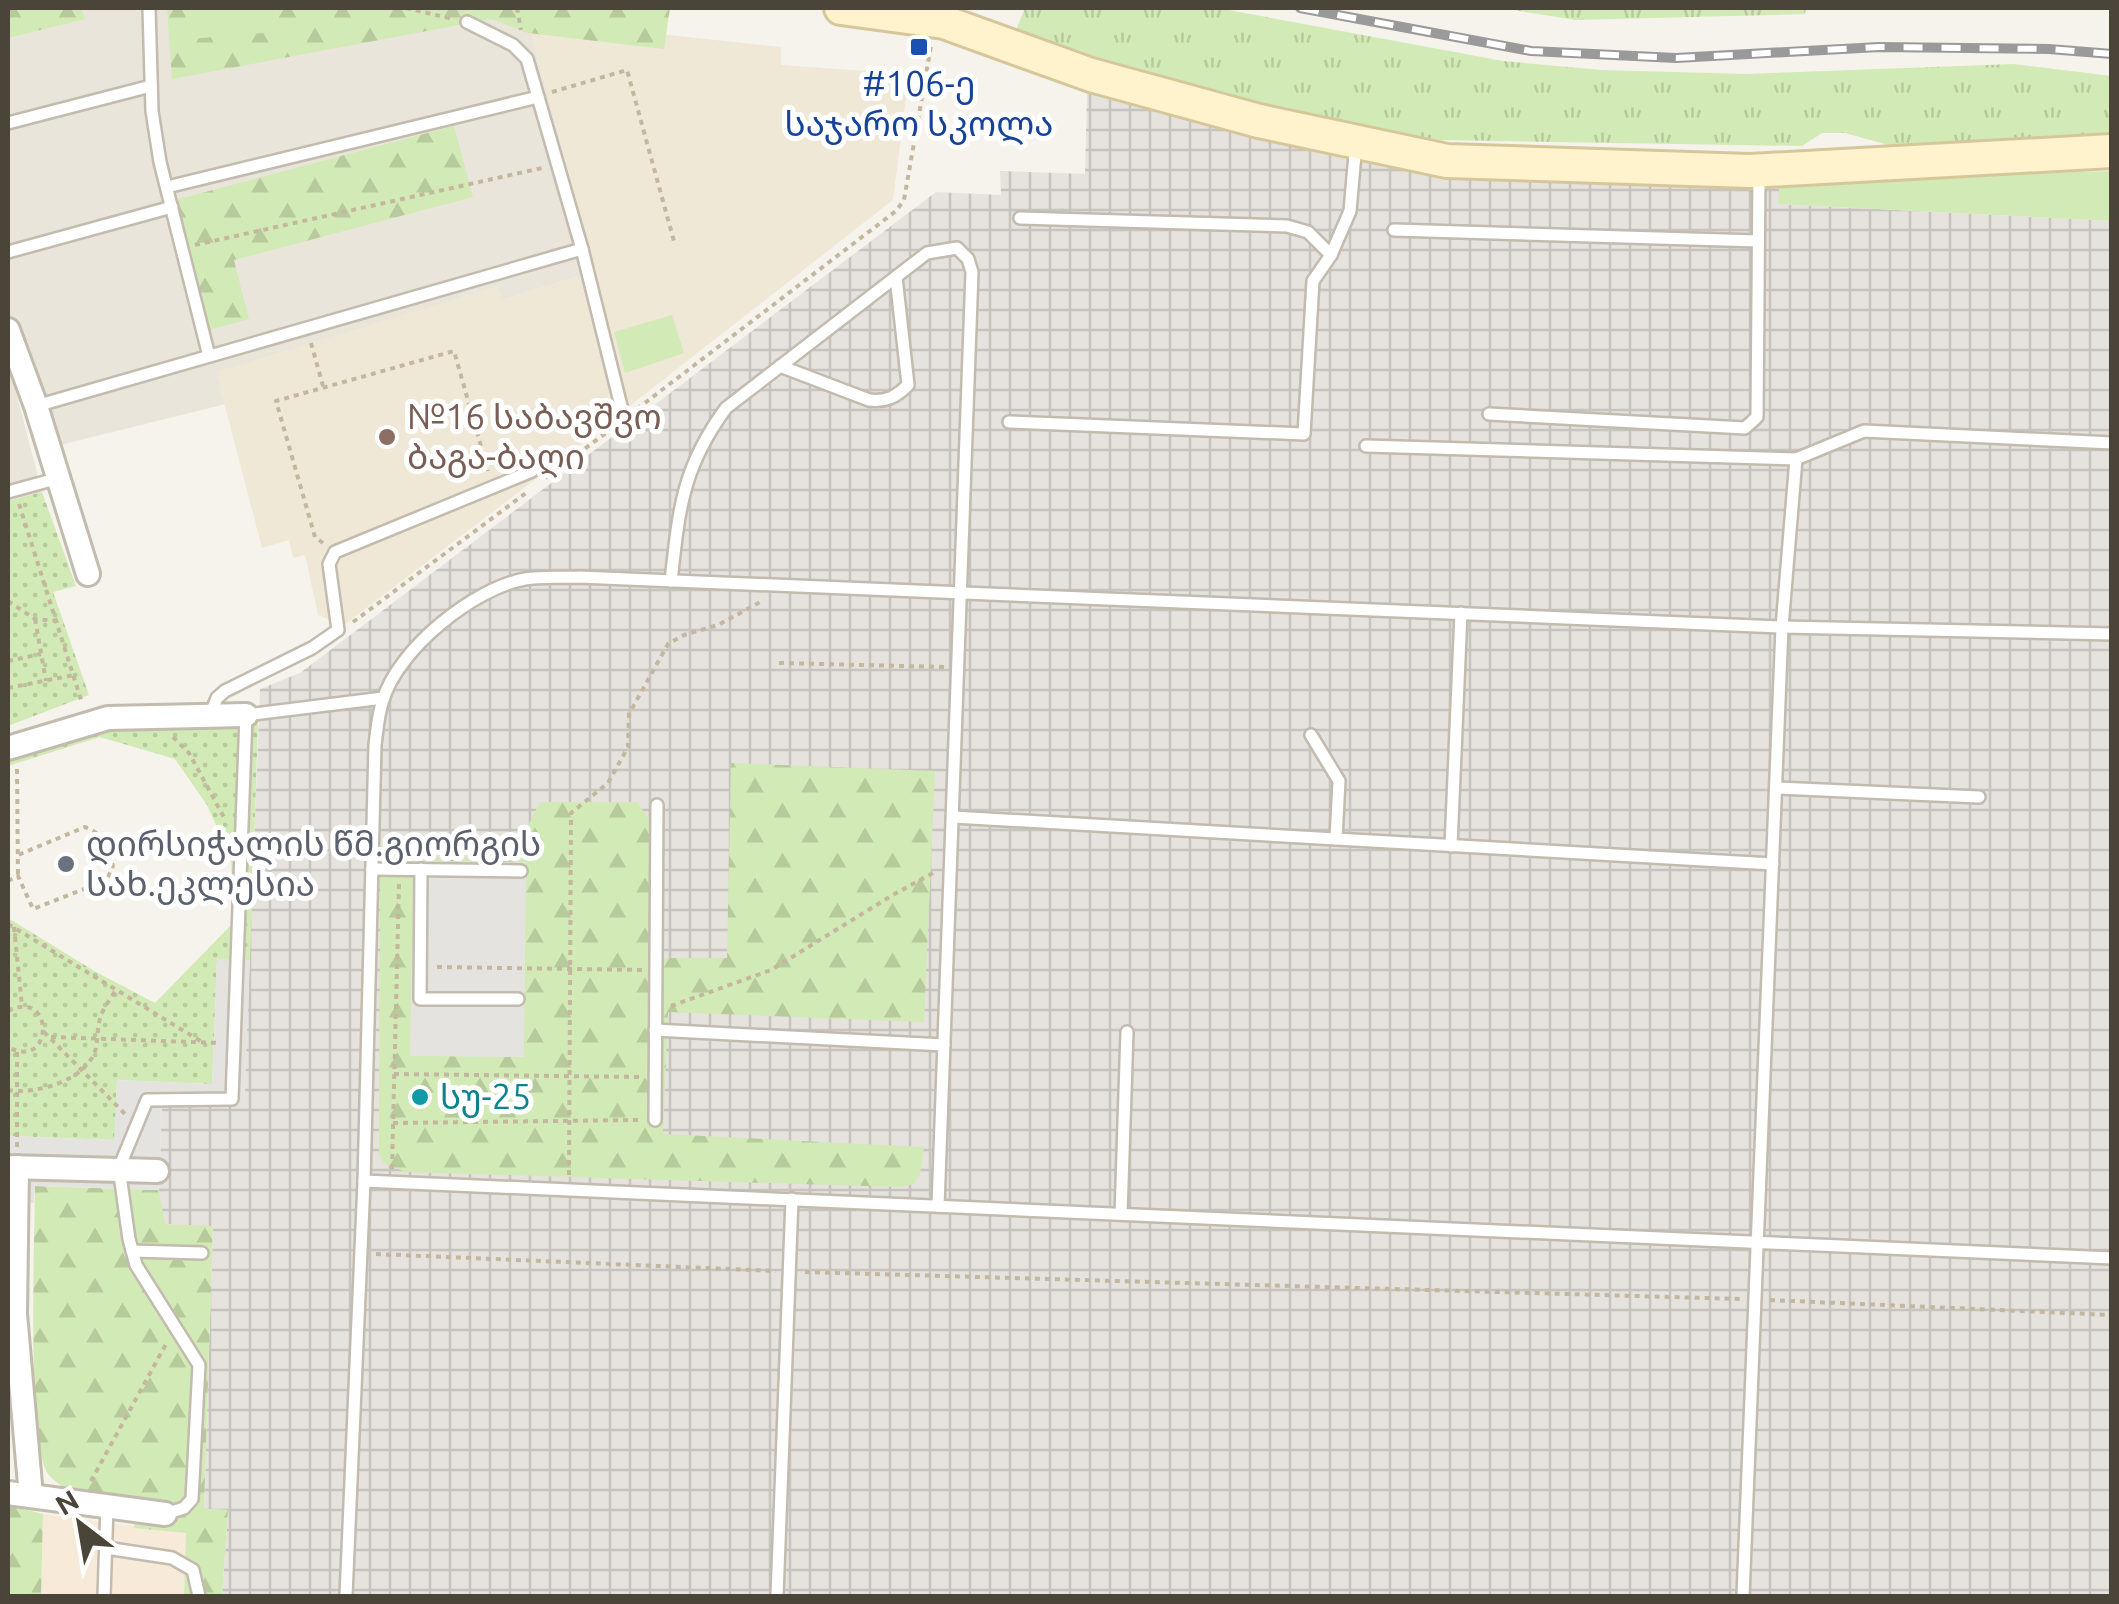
<svg xmlns="http://www.w3.org/2000/svg" width="2119" height="1604" font-family="Ubuntu,'Noto Sans Georgian',sans-serif">
  <style>
    .residential { fill: #eae5da }
    .commercial { fill: #f7ead8 }
    .industrial { fill: url(#industrial-grid) }
    .education { fill: #efe8d6 }
    .grass { fill: url(#grass-tufts) }
    .forest { fill: url(#forest-firs) }
    .park { fill: url(#park-dots) }
    .garden { fill: #d2eab5 }
    .parking { fill: #e5e3e0 }
    .lines { fill: none; stroke-linecap: round; stroke-linejoin: round }
    .service-casing { stroke: #c2bbae; stroke-width: 16 }
    .minor-casing { stroke: #c2bbae; stroke-width: 28 }
    .secondary-casing { stroke: #d6c79b; stroke-width: 38 }
    .path { stroke: #c4b79f; stroke-width: 4; stroke-dasharray: 5 5; stroke-linecap: butt }
    .service { stroke: #fff; stroke-width: 11 }
    .minor { stroke: #fff; stroke-width: 22 }
    .secondary { stroke: #fff3cd; stroke-width: 32 }
    .rail-casing { stroke: #9a9a9a; stroke-width: 10 }
    .rail { stroke: #fff; stroke-width: 6; stroke-dasharray: 19; stroke-linecap: butt }
    .transit-dot { fill: #1a4fb4; stroke: #fff; stroke-width: 4 }
    .education-dot { fill: #8d6e63; stroke: #fff; stroke-width: 4 }
    .worship-dot { fill: #6b7280; stroke: #fff; stroke-width: 4 }
    .culture-dot { fill: #0f9aa8; stroke: #fff; stroke-width: 4 }
    .labels { text-anchor: middle; stroke-width: 10; stroke-linejoin: round; paint-order: stroke }
    .transit-label { font-size: 35px; fill: #164399; stroke: #fff }
    .education-label { font-size: 35px; fill: #785e54; stroke: #fff; text-anchor: start }
    .worship-label { font-size: 35px; fill: #5b616d; stroke: #fff; text-anchor: start }
    .culture-label { font-size: 35px; fill: #0d838f; stroke: #fff; text-anchor: start }
  </style>
  <defs>
    <pattern id="industrial-grid" width="8" height="8" patternUnits="userSpaceOnUse" patternTransform="scale(2.5)"><rect width="8" height="8" fill="#e6e2dd"/><path d="M0 4h8M4 0v8" fill="none" stroke="#c7c3be"/></pattern>
    <pattern id="grass-tufts" width="24" height="20" patternUnits="userSpaceOnUse" patternTransform="scale(2.5)"><rect width="24" height="20" fill="#d2eab5"/><path d="M3 7l-1-3M5 7V3M7 7l1-3M15 17l-1-3M17 17v-4M19 17l1-3" fill="none" stroke="#b6ca9c"/></pattern>
    <pattern id="forest-firs" width="22" height="20" patternUnits="userSpaceOnUse" patternTransform="scale(2.5)"><rect width="22" height="20" fill="#d2eab5"/><path d="M5 1l3.5 6h-7zM16 11l3.5 6h-7z" fill="#b6ca9c"/></pattern>
    <pattern id="park-dots" width="8" height="8" patternUnits="userSpaceOnUse" patternTransform="scale(2.5)"><rect width="8" height="8" fill="#d2eab5"/><path d="M2 2h.1M6 6h.1" fill="none" stroke="#b6ca9c" stroke-width="1.8" stroke-linecap="round"/></pattern>
  </defs>
  <rect width="100%" height="100%" fill="#f6f3ec"/>
  <g class="residential">
    <polygon points="8,8 459,8 531,32 595,271 502,300 498,287 217,372 226,404 60,445 13,322 8,317"/>
    <polygon points="8,362 42,492 8,501"/>
  </g>
  <polygon class="commercial" points="43,1514 186,1533 184,1596 41,1596"/>
  <polygon class="industrial" points="1087,92 1267,137 1780,180 1779,204 2111,221 2111,1596 222,1596 228,1510 204,1509 213,1227 164,1224 159,1190 162,1103 244,1105 260,689 300,673 936,192 1001,195 1000,171 1085,174"/>
  <polygon class="education" points="568,24 781,47 781,65 909,74 893,200 549,469 344,625 318,615 305,555 293,558 289,540 262,548 216,372 498,286 502,300 595,271 531,32"/>
  <g class="grass">
    <polygon points="1025,8 1218,8 1503,61 1601,70 1747,74 2013,64 2111,76 2111,137 1888,145 1845,133 1822,133 1802,146 1440,140 1381,132 1252,106 1060,51 1014,35"/>
    <polygon points="1500,8 1806,8 1805,14 1576,20"/>
  </g>
  <g class="forest">
    <polygon points="8,8 81,8 85,19 8,38"/>
    <polygon points="167,8 185,8 188,39 278,31 276,8 670,8 664,49 528,33 491,19 172,79"/>
    <polygon points="454,126 473,197 234,260 249,319 209,330 175,200"/>
    <path d="M 731,763 L 935,771 L 924,1022 L 668,1012 L 663,1134 L 924,1147 L 920,1174 L 914,1184 L 900,1187 L 405,1172 L 384,1163 L 379,1154 L 380,853 C 422,854 477,868 514,842 C 526,834 533,815 540,802 L 637,802 L 651,822 L 649,958 L 727,958 Z"/>
    <path d="M 35,1186 L 159,1190 L 165,1224 L 213,1226 L 204,1509 L 228,1510 L 222,1596 L 184,1596 L 186,1533 L 134,1528 L 135,1500 C 110,1496 66,1497 49,1475 C 26,1447 35,1234 35,1186 Z"/>
    <polygon points="8,1505 43,1514 41,1596 8,1596"/>
  </g>
  <g class="park">
    <polygon points="42,492 76,586 53,592 89,695 8,726 8,501"/>
    <polygon points="258,724 250,960 217,960 212,1084 117,1080 115,1140 8,1136 8,918 96,972 155,1003 234,922 231,858 207,805 175,759 100,737 8,766 8,756 112,726"/>
  </g>
  <g class="garden">
    <polygon points="185,8 276,8 278,32 187,39"/>
    <polygon points="2111,171 2111,221 1778,204 1780,180"/>
    <polygon points="672,315 684,353 625,373 614,332"/>
  </g>
  <g class="parking">
    <polygon points="413,861 526,862 524,1057 410,1056"/>
    <polygon points="217,959 250,960 244,1106 162,1103 159,1190 35,1186 34,1203 8,1205 8,1136 114,1140 117,1080 212,1084"/>
  </g>
  <g class="lines">
    <g class="service-casing">
      <g id="service">
        <polyline points="149,8 152,111 160,162 209,356"/>
        <polyline points="8,123 151,86"/>
        <polyline points="167,187 538,97"/>
        <polyline points="1020,218 1287,226 1308,232 1331,255"/>
        <polyline points="1394,230 1758,241"/>
        <polyline points="582,249 623,414"/>
        <polyline points="8,252 172,207"/>
        <path d="M 780,366 L 869,400 C 886,402 896,397 908,385 L 896,277"/>
        <polyline points="36,406 582,249 527,59 513,45 467,22"/>
        <polyline points="1489,414 1745,428 1757,417 1759,173"/>
        <polyline points="1009,422 1304,434 1313,281 1331,255 1350,211 1356,143"/>
        <polyline points="1366,446 1796,459"/>
        <polyline points="8,492 59,478"/>
        <path d="M 671,581 C 679,509 682,468 726,408 L 927,253 L 957,248 L 968,259 L 972,272 L 938,1206"/>
        <polyline points="210,715 217,698 225,691 312,648 338,630 329,564 335,552 532,471"/>
        <polyline points="1311,735 1339,781 1336,839"/>
        <polyline points="1776,788 1979,797"/>
        <polyline points="953,817 1773,864"/>
        <polyline points="1451,846 1461,613"/>
        <polyline points="372,869 521,871"/>
        <polyline points="421,869 420,999 518,999"/>
        <polyline points="655,1030 944,1045"/>
        <polyline points="655,1120 657,805"/>
        <polyline points="364,1181 2112,1258"/>
        <polyline points="1121,1214 1127,1032"/>
        <polyline points="132,1251 202,1253"/>
        <polyline points="165,1514 184,1508 192,1499 199,1365 136,1265 129,1239 119,1168 147,1100 232,1099 246,715 383,698"/>
        <polyline points="106,1548 172,1558 193,1570 199,1596"/>
        <polyline points="104,1596 107,1506"/>
        <path d="M 346,1596 L 364,1181 L 375,745 C 377,730 378,714 383,700 C 398,649 474,588 525,579 C 542,576 562,578 579,577 L 1782,627 L 2112,634"/>
        <polyline points="777,1596 792,1199"/>
        <polyline points="1743,1596 1782,627 1796,459 1864,431 2112,443"/>
      </g>
    </g>
    <g class="minor-casing">
      <g id="minor">
        <polyline points="8,330 36,406 88,574"/>
        <polyline points="8,748 108,718 246,715"/>
        <polyline points="8,1167 157,1171"/>
        <polyline points="17,1167 15,1314 31,1496"/>
        <polyline points="8,1493 165,1514"/>
      </g>
    </g>
    <g class="secondary-casing">
      <polyline id="secondary" points="841,8 944,22 1091,75 1259,121 1447,161 1750,171 2112,151"/>
    </g>
    <g class="path">
      <polyline points="406,8 453,19"/>
      <polyline points="517,8 521,30"/>
      <polyline points="552,92 627,70 675,245"/>
      <polyline points="195,245 542,168"/>
      <polyline points="311,343 323,386"/>
      <polyline points="637,409 896,211 904,200 931,46"/>
      <polyline points="545,478 614,427"/>
      <polyline points="19,504 82,703"/>
      <polyline points="323,543 315,537 276,401 454,351 488,471"/>
      <polyline points="8,601 35,619 57,621"/>
      <polyline points="35,619 46,681"/>
      <polyline points="353,622 526,493"/>
      <polyline points="8,661 41,654"/>
      <polyline points="779,663 945,667"/>
      <polyline points="8,688 74,675"/>
      <polyline points="173,737 189,753 226,821"/>
      <polyline points="17,769 18,875"/>
      <polyline points="8,881 18,876 33,909 107,880 113,866 101,835 85,827 18,855"/>
      <polyline points="8,924 202,1042"/>
      <polyline points="14,927 22,1006"/>
      <polyline points="437,967 642,970"/>
      <polyline points="671,1006 771,970 891,896 933,873"/>
      <path d="M 8,1011 C 55,987 54,1072 8,1047"/>
      <polyline points="44,1032 125,1114"/>
      <polyline points="51,1037 221,1043"/>
      <polyline points="17,1052 17,1148"/>
      <polyline points="394,1074 640,1077"/>
      <path d="M 8,1090 C 36,1095 88,1080 96,1048 C 98,1038 97,1026 101,1016 C 104,1006 112,997 117,988"/>
      <polyline points="393,1123 638,1120"/>
      <polyline points="392,1169 399,884"/>
      <polyline points="569,1175 571,813 608,783 628,747 629,714 668,644 684,635 718,625 764,600"/>
      <polyline points="376,1254 776,1271"/>
      <polyline points="805,1272 1740,1299"/>
      <polyline points="1770,1300 2112,1315"/>
      <polyline points="91,1481 166,1344"/>
    </g>
    <use href="#service" class="service"/>
    <use href="#minor" class="minor"/>
    <use href="#secondary" class="secondary"/>
    <g class="rail-casing">
      <polyline id="rail" points="1300,8 1531,51 1676,58 1879,47 2049,49 2112,54"/>
    </g>
    <use href="#rail" class="rail"/>
  </g>
  <rect class="transit-dot" x="909" y="37" width="20" height="20" rx="5"/>
  <circle class="education-dot" cx="387" cy="437" r="10"/>
  <circle class="worship-dot" cx="66" cy="864" r="10"/>
  <circle class="culture-dot" cx="420" cy="1097" r="10"/>
  <g class="labels">
    <g class="transit-label">
      <text x="919" y="96">#106-ე<tspan x="919" dy="40">საჯარო სკოლა</tspan></text>
    </g>
    <g class="education-label">
      <text x="407" y="429">№16 საბავშვო<tspan x="407" dy="40">ბაგა-ბაღი</tspan></text>
    </g>
    <g class="worship-label">
      <text x="86" y="856">დირსიჭალის წმ.გიორგის<tspan x="86" dy="40">სახ.ეკლესია</tspan></text>
    </g>
    <g class="culture-label">
      <text x="440" y="1109">სუ-25</text>
    </g>
  </g>
  <rect width="2119" height="1604" fill="none" stroke="#4b4439" stroke-width="20"/>
  <g transform="translate(80 1524) rotate(329)" stroke="#ffffff" stroke-width="8" paint-order="stroke">
  <path d="M0-8L18 38L0 25L-18 38Z" fill="#4b4439"/>
  <text y="-15" font-size="28" font-weight="bold" text-anchor="middle" fill="#4b4439">N</text>
  </g>
</svg>
